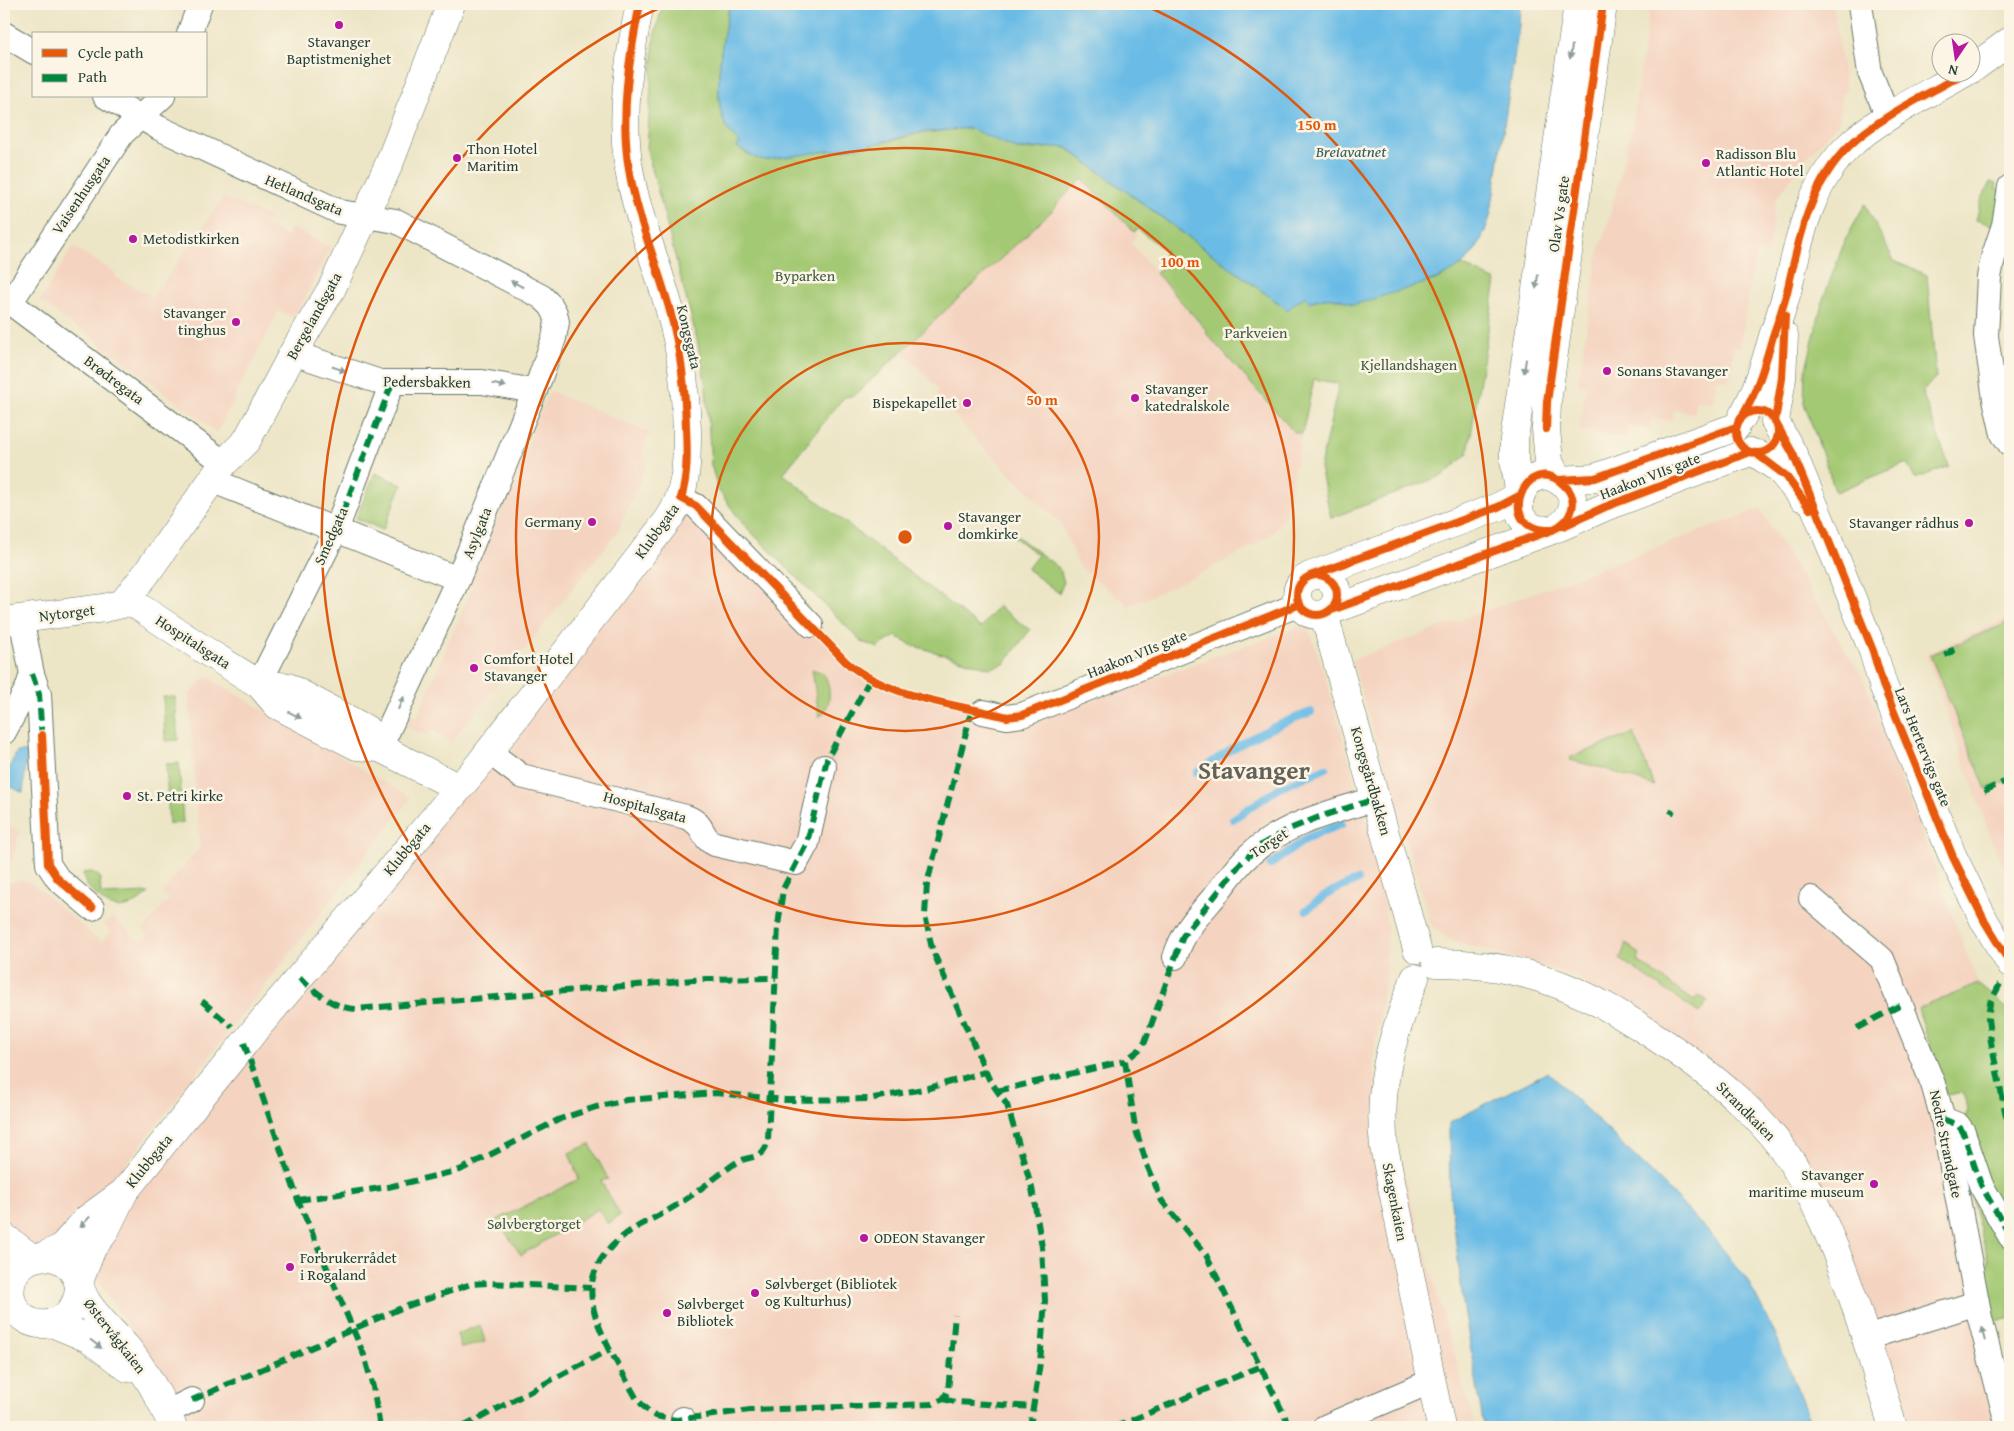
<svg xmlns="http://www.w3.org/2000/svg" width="2014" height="1431" font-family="'Gentium Book Plus',serif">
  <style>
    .built { fill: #f4d3c0 }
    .green { fill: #a4c974; stroke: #628354 }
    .water { fill: #6bbce6; stroke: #457c8d }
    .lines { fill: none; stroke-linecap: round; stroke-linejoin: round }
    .stream { stroke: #6bbce6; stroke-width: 8 }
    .street-casing { stroke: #677867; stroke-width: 26 }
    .secondary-casing { stroke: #677867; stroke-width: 29 }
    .street { stroke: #fff; stroke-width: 24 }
    .secondary { stroke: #fff; stroke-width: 28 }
    .quiet { stroke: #00873e; stroke-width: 6; stroke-dasharray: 12 6; stroke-linecap: butt }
    .cycleway-casing { stroke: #fcf5e5; stroke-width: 11 }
    .cycleway { stroke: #e8590c; stroke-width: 8 }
    .oneway { fill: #8f9e9a }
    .ring { fill: none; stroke: #de580e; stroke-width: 2.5 }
    .poi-dot { fill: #b5179e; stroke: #fcf5e5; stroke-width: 2 }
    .labels { text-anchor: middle; stroke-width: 5; stroke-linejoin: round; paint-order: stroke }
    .poi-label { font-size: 15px; fill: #1f3d34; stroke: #fcf5e5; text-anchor: start }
    .street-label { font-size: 15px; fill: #1f3d34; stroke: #fcf5e5 }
    .park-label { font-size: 15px; fill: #3a5941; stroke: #fcf5e5 }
    .water-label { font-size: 16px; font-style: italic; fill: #325d60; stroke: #fcf5e5 }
    .town-label { font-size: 25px; font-weight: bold; fill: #636158; stroke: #fcf5e5 }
    .centre { fill: #de580e; stroke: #fcf5e5; stroke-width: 2.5 }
    .ring-label { font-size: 15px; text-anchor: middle; font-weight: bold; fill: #de580e; stroke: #fcf5e5; stroke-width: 5; stroke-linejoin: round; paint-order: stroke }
  </style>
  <rect width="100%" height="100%" fill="#fcf5e5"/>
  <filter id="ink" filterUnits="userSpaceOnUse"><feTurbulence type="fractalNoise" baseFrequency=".02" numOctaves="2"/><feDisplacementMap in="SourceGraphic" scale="10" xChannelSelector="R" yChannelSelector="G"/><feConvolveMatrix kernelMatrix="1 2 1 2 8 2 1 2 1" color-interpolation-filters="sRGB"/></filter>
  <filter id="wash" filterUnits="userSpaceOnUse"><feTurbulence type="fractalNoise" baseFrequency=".0096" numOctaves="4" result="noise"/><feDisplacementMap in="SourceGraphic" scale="20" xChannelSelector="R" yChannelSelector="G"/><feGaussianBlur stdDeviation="1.12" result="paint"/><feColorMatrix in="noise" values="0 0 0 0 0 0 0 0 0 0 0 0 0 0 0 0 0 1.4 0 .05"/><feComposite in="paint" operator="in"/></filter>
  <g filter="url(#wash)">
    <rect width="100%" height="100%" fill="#ece5c6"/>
    <g class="built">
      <polygon points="1650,4 1833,4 1846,92 1842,94 1839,122 1803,162 1776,199 1768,253 1756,252 1740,347 1734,347 1729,381 1716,379 1713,402 1696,400 1694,413 1674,410 1672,421 1652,418 1650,429 1628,425 1626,438 1579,431 1586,385 1578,384 1599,249 1607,228 1632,127"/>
      <polygon points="1082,179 1137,235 1130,242 1271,409 1273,408 1294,432 1302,434 1286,511 1281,523 1273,532 1255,545 1199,574 1129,606 1080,567 1061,524 980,444 936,394 939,390 902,350 1057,207 1056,205"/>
      <polygon points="224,197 269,217 265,225 287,237 291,228 330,247 295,318 279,311 217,433 114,353 113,355 99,344 99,343 82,330 81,331 40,301 73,247 116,273 115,277 153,297"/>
      <polygon points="550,391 650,433 641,454 644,456 644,459 648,461 618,531 450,744 432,729 427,736 406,727 411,715 417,717 472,588 469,586 522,462 533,429 532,428"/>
      <polygon points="678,505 811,625 852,667 870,679 890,688 972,709 1000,733 1307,624 1322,666 1367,821 1382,886 1387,928 1386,975 1374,1057 1374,1068 1475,1427 195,1427 188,1411 94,1275 124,1215 124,1192"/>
      <polygon points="1760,509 1865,682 1978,984 1918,1009 1908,1021 2008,1427 1893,1427 1802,1179 1679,1052 1576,976 1448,939 1431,925 1352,660"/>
      <polygon points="2010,617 2010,876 1997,855 1926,654"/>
      <polygon points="207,677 411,798 58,1251 37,1250 4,1223 4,824 20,831 6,883 22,879 33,884 101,942 111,931 104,925 112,917 141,942 148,935 143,930 169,899 162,892 199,849 189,694"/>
    </g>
    <g class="green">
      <path d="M 663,4 L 730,4 C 723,33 712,94 724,122 C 727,130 734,137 740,143 L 737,147 C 754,159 760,160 780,156 L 845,149 L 895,140 L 919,133 L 935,132 L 958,128 L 974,129 L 1017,149 L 1026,150 L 1061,146 L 1068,149 L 1288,310 L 1294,303 L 1306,295 L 1309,302 L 1328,297 L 1347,301 L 1436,280 L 1462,265 L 1496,281 L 1468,453 L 1444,475 L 1331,518 L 1320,467 L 1339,384 L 1314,379 L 1302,434 L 1294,432 L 1206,333 L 1207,331 L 1156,273 L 1167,263 L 1164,257 L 1165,250 L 1138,229 L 1134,232 L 1082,179 L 1056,205 L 1057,206 L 854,396 L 844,397 L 783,474 L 981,628 L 998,606 L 1030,630 L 1004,664 L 990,668 L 911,645 L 896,636 L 882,644 L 879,648 L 862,642 L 743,524 L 719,491 L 711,465 L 706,386 L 697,339 L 647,150 L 654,37 Z"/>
      <polygon points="1990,182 1997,183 1996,189 2003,190 1995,226 1976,220 1981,201"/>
      <polygon points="1865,204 1894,261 1927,275 1936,377 1922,392 1949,466 1915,479 1907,463 1836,492 1804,403 1805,373 1823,299 1846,238"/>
      <polygon points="375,473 402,485 383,530 356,518"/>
      <polygon points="1002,525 1059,568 1064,582 1059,593 1027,569 1038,555 1001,527"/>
      <polygon points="2010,622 2010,779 1986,789 1930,655"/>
      <path d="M 812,669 L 823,673 C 831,684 832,704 822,715 L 819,716 Z"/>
      <polygon points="163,697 175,697 178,740 165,741"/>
      <polygon points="1634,733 1654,786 1606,769 1570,760 1571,757"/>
      <polygon points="179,763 183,823 169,824 166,764"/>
      <path d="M 92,872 L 100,877 L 101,895 L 149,893 C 129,910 114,915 94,893 C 87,886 84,883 83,873 Z"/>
      <polygon points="1626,944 1640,954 1637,961 1694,1001 1699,995 1708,1001 1699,1013 1620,959"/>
      <polygon points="1978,984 2010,1011 2010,1317 1991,1322 1985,1286 1988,1260 1986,1251 1954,1135 1968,1111 1963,1092 1946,1095 1918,1009"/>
      <polygon points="590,1144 608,1179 601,1181 620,1215 608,1224 598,1209 521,1255 497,1220 579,1179 569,1153"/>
      <polygon points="480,1325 485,1342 461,1348 457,1334"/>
    </g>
    <g class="water">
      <path d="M 730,4 L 1520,4 L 1519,25 L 1491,213 C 1477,263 1456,274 1409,288 C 1390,294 1372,299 1353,305 C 1338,296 1325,296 1309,302 L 1306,296 L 1295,303 L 1288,310 L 1066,147 L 1017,149 L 969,128 L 919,133 L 870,145 L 765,160 L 755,158 L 737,147 L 740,143 C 733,137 727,131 724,122 C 712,91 723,35 730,4 Z"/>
      <polygon points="17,752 27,752 23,793 4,783 4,777"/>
      <polygon points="1548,1072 1664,1185 1713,1237 1748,1281 1777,1338 1812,1427 1484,1427 1464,1309 1450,1194 1449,1123"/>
    </g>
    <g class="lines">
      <g class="stream">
        <path d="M 1197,773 C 1232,746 1269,727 1311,712"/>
        <polyline points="1233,819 1279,788 1326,768"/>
        <polyline points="1270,865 1309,837 1342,824"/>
        <polyline points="1306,910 1331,892 1358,880"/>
      </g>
    </g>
  </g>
  <g filter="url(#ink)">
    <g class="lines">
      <g class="street-casing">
        <g id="street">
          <polyline points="1860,4 1870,73 1888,117"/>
          <polyline points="4,34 34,52"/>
          <polyline points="189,34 200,4"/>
          <polyline points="105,96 159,128 340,212 396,221 542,297 551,306 555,313 557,322 554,338 540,378 458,579 380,748"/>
          <polyline points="2010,187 2004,225 1993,258 1989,277 1986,336 1995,399 2003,434 2010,444"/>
          <polyline points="4,298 224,463"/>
          <polyline points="10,303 122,134 163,96"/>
          <polyline points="293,353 380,382 482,382 535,391"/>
          <polyline points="211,480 458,579"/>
          <polyline points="681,498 696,506 811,625"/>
          <polyline points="32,674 39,694 48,864 58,879 92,908"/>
          <polyline points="259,684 336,530 392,383"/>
          <polyline points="983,712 1007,717 1022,715 1300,604"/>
          <polyline points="4,732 27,689 32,674 21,618"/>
          <path d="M 489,752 L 521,776 L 686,817 C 707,825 699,837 715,844 L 796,863 L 807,843 L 824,767"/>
          <polyline points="1811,898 1882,959 1933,1084 1943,1119 1980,1318 2008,1427"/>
          <path d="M 1175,957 C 1184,930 1196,918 1214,897 C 1225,883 1235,868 1248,856 C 1282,824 1332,812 1375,799"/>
          <polyline points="1943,1119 1958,1125 1963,1132 1981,1185 2010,1236"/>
          <polyline points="1866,1338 1977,1303"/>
          <polyline points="167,1412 192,1400"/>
          <polyline points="683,1419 683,1427"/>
          <polyline points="1325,1427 1432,1381"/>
        </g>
      </g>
      <g class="secondary-casing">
        <g id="secondary">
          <polyline points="1972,69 2010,41"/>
          <path d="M 1742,417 C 1757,392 1765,364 1773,336 C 1778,322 1783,307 1787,292 C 1799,240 1809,184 1850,145 C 1879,117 1931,93 1966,72"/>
          <polyline points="1775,421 1782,378 1784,336"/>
          <polyline points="1778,427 1793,454 1826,534 1873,651 1883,685 1953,857 1985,922 2010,963"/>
          <polyline points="1757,454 1779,469 1802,497"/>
          <polyline points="1558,479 1549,462 1546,429 1547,402 1603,4"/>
          <polyline points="1559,480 1595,478 1736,427"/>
          <polyline points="1520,495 1514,460 1514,439 1578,4"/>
          <polyline points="1560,527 1605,507 1750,452"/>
          <circle cx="1317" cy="595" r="20"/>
          <polyline points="1310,576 1498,507 1519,496"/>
          <polyline points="127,599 209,653 259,684 277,705 357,746 380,748"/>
          <path d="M 1329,611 L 1552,530 C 1571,522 1581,501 1564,485 C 1526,448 1491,533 1552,530"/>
          <polyline points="1324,614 1417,949"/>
          <polyline points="4,621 104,608 122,604 146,574 224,463 247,440 293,353 332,288 389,164 451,4"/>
          <polyline points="259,684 288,687 366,729 380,748 459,788"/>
          <path d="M 1436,963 C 1468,963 1502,967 1533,976 C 1577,988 1617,1011 1654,1036 C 1712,1074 1768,1118 1802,1179 C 1845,1257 1867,1343 1893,1427"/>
          <path d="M 1415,978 C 1392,1037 1377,1083 1384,1147 L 1441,1427"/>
          <polyline points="4,1237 32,1258"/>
          <polyline points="44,1256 61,1248 87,1219 120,1195"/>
          <path d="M 79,1282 L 92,1248 L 104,1233 L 124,1192 L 255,1030 L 477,767 L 668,520 C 687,493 687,463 687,430 C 685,387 682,352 670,311 C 657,263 637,217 629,169 C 620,115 629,56 640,4"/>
          <path d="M 79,1286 C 77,1332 20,1337 11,1298 C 9,1285 13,1272 23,1264 C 34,1255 50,1254 62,1261 C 78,1270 78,1288 87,1302 C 98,1319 114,1333 127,1348 C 146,1372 161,1399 173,1427"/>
          <polyline points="52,1323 88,1338 128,1368"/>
        </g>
      </g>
      <use href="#street" class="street"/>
      <use href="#secondary" class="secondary"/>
      <g class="quiet">
        <polyline points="336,530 392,383"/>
        <polyline points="1945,655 1952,652 1949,644"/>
        <polyline points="32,674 39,694 42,739"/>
        <path d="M 870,679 L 827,759 L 807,843 L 783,889 L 778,926 L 768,1139 C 764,1162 749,1154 734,1164 C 713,1179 694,1195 672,1208 C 656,1218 637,1225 622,1237 C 578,1273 588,1307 611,1352 C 620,1368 628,1384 637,1399 L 646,1409 L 656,1416 L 676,1420 L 750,1410 L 933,1404 L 943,1399 L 948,1391 L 955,1315"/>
        <polyline points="972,709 927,884 925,915 932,949 989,1079 1007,1105 1032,1188 1042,1247 1045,1301 1040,1363 1030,1427"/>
        <polyline points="1984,791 2004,782"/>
        <polyline points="1671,814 1673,810"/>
        <path d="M 299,978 C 317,992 332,1008 356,1009 L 706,979 L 776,978"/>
        <polyline points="2000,984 1990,1003 1988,1019 1991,1042 2010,1136"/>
        <polyline points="202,1001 232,1027"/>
        <polyline points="1857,1028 1901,1005"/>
        <polyline points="244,1043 298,1200 364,1355 373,1387 380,1427"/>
        <polyline points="997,1091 1125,1061"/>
        <polyline points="1943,1119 1958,1125 1963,1132 1981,1185 2010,1236"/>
        <polyline points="298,1200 388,1187 460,1170 560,1119 596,1107 626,1100 716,1093 786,1100 868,1099 929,1088 985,1072"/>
        <polyline points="943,1399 955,1402 1034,1407"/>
        <polyline points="192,1400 399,1309 471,1284 487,1283 591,1288"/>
        <polyline points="463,1427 610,1349"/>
        <polyline points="1115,1427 1262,1366"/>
        <polyline points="1290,1427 1206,1255 1162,1201 1147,1165 1135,1127 1125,1061 1140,1049 1145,1042 1183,936 1241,863 1261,845 1287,830 1319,817 1375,799"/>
      </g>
      <g class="cycleway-casing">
        <g id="cycleway">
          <path d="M 640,4 C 629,56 620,116 629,169 C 637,218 657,264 670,311 C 681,352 685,385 686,427 C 687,450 688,476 681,498 L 696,506 L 846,662 C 886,696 949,704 999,715 L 1007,717 L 1022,715 L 1300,604"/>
          <circle cx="1757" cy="432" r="21"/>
          <path d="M 1742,417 C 1757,392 1765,364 1773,336 C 1778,322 1783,307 1787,292 C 1799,240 1809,184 1850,145 C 1879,117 1931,93 1966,72"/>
          <polyline points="1775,421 1782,378 1785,315"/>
          <polyline points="1778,427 1793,454 1826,534 1873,651 1883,685 1953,857 1985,922 2010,963"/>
          <polyline points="1546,429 1547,402 1603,4"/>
          <polyline points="1757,454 1786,476 1810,509"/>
          <polyline points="1559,480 1595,478 1736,427"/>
          <polyline points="1563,526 1605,507 1750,452"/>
          <circle cx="1317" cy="595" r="20"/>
          <polyline points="1310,576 1498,507 1519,496"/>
          <path d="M 1329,611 L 1552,530 C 1571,522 1581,501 1564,485 C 1526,448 1491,533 1552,530"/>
          <polyline points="42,735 48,864 58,879 92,908"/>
        </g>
      </g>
      <use href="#cycleway" class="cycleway"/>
    </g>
    <defs><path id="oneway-solid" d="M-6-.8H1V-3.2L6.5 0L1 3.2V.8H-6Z" transform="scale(1.25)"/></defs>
    <g class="oneway">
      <use href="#oneway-solid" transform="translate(1571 52) rotate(98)"/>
      <use href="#oneway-solid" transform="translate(1537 282) rotate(98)"/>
      <use href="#oneway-solid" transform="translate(517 284) rotate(-152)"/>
      <use href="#oneway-solid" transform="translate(1525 366) rotate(98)"/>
      <use href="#oneway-solid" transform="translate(339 369) rotate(19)"/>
      <use href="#oneway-solid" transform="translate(499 385) rotate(10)"/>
      <use href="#oneway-solid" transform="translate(401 703) rotate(-65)"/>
      <use href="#oneway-solid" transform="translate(295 715) rotate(27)"/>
      <use href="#oneway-solid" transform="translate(85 1222) rotate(133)"/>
      <use href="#oneway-solid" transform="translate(1984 1334) rotate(-105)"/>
      <use href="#oneway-solid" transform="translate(96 1344) rotate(37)"/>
    </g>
  </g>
  <g class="ring">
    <circle cx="905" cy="537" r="194"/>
    <circle cx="905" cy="537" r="389"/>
    <path d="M1142 4A583 583 0 1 1 668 4"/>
  </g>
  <g class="poi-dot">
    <circle cx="339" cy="25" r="5"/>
    <circle cx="457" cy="158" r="5"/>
    <circle cx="1706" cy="163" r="5"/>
    <circle cx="133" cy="239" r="5"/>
    <circle cx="236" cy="322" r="5"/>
    <circle cx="1607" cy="371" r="5"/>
    <circle cx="1135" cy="398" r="5"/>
    <circle cx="967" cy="403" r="5"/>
    <circle cx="592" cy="522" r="5"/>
    <circle cx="1969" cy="523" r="5"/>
    <circle cx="948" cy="526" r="5"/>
    <circle cx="474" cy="668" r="5"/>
    <circle cx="127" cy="796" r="5"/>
    <circle cx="1874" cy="1184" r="5"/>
    <circle cx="864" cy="1238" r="5"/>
    <circle cx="290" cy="1267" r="5"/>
    <circle cx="755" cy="1293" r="5"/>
    <circle cx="667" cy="1313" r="5"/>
  </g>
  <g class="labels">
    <g class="poi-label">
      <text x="339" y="47" text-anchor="middle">Stavanger<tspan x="339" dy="17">Baptistmenighet</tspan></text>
      <text x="467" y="154">Thon Hotel<tspan x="467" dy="17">Maritim</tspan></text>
      <text x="1716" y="159">Radisson Blu<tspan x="1716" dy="17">Atlantic Hotel</tspan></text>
      <text x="143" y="244">Metodistkirken</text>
      <text x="226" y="318" text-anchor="end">Stavanger<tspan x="226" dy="17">tinghus</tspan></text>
      <text x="1617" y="376">Sonans Stavanger</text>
      <text x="1145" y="394">Stavanger<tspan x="1145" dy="17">katedralskole</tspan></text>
      <text x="957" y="408" text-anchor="end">Bispekapellet</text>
      <text x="958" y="522">Stavanger<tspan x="958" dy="17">domkirke</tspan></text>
      <text x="582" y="527" text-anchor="end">Germany</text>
      <text x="1959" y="528" text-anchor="end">Stavanger rådhus</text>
      <text x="484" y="664">Comfort Hotel<tspan x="484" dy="17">Stavanger</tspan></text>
      <text x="137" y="801">St. Petri kirke</text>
      <text x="1864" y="1180" text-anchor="end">Stavanger<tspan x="1864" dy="17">maritime museum</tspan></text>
      <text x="874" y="1243">ODEON Stavanger</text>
      <text x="300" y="1263">Forbrukerrådet<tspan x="300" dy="17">i Rogaland</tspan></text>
      <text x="765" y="1289">Sølvberget (Bibliotek<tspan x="765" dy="17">og Kulturhus)</tspan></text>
      <text x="677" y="1309">Sølvberget<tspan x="677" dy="17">Bibliotek</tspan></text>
    </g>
    <g class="street-label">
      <text transform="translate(81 195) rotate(-56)" y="5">Vaisenhusgata</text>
      <text transform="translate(304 195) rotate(23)" y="5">Hetlandsgata</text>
      <text transform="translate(1559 214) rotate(-82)" y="5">Olav Vs gate</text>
      <text transform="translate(314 316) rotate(-61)" y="5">Bergelandsgata</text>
      <text transform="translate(689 337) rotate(77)" y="5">Kongsgata</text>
      <text transform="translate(114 380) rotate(37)" y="5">Brødregata</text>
      <text transform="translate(427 382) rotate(1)" y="5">Pedersbakken</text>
      <text transform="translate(1650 476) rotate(-21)" y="5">Haakon VIIs gate</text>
      <text transform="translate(657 531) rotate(-54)" y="5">Klubbgata</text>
      <text transform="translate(477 533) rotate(-68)" y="5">Asylgata</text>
      <text transform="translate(331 536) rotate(-66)" y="5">Smedgata</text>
      <text transform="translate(67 613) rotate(-7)" y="5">Nytorget</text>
      <text transform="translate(193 642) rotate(33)" y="5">Hospitalsgata</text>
      <text transform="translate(1137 654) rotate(-22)" y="5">Haakon VIIs gate</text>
      <text transform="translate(1923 747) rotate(68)" y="5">Lars Hertervigs gate</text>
      <text transform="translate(1371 781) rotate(74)" y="5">Kongsgårdbakken</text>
      <text transform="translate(645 807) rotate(15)" y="5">Hospitalsgata</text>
      <text transform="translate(1269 843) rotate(-33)" y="5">Torget</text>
      <text transform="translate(407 849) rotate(-50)" y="5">Klubbgata</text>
      <text transform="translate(1746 1111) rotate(45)" y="5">Strandkaien</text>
      <text transform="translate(1946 1144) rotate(78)" y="5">Nedre Strandgate</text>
      <text transform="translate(149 1161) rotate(-51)" y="5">Klubbgata</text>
      <text transform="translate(1395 1202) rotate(79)" y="5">Skagenkaien</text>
      <text transform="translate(115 1336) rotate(52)" y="5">Østervågkaien</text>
    </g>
    <g class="park-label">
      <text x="805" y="281">Byparken</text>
      <text x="1256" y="338">Parkveien</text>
      <text x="1409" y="370">Kjellandshagen</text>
      <text x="534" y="1229">Sølvbergtorget</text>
    </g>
    <g class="water-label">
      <text x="1351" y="157">Breiavatnet</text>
    </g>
    <g class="town-label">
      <text x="1254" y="779">Stavanger</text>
    </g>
  </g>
  <circle cx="905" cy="537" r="8" class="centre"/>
  <g class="ring-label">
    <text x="1317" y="130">150 m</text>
    <text x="1180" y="267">100 m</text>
    <text x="1042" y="405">50 m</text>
  </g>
  <rect width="2014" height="1431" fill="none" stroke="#fcf5e5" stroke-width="20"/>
  <rect x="32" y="32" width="175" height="65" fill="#fcf5e5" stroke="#a4ab9e"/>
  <rect x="42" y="49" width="25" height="8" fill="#e8590c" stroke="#a4ab9e"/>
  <text x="78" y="58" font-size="15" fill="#1f3d34">Cycle path</text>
  <rect x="42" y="74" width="25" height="8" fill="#00873e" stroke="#a4ab9e"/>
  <text x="78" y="82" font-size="15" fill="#1f3d34">Path</text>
  <g transform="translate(1956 58) rotate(193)"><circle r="24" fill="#fcf5e5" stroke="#a4ab9e"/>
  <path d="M0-4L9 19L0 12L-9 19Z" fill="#b5179e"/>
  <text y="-8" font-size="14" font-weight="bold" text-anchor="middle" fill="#1f3d34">N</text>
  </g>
</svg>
